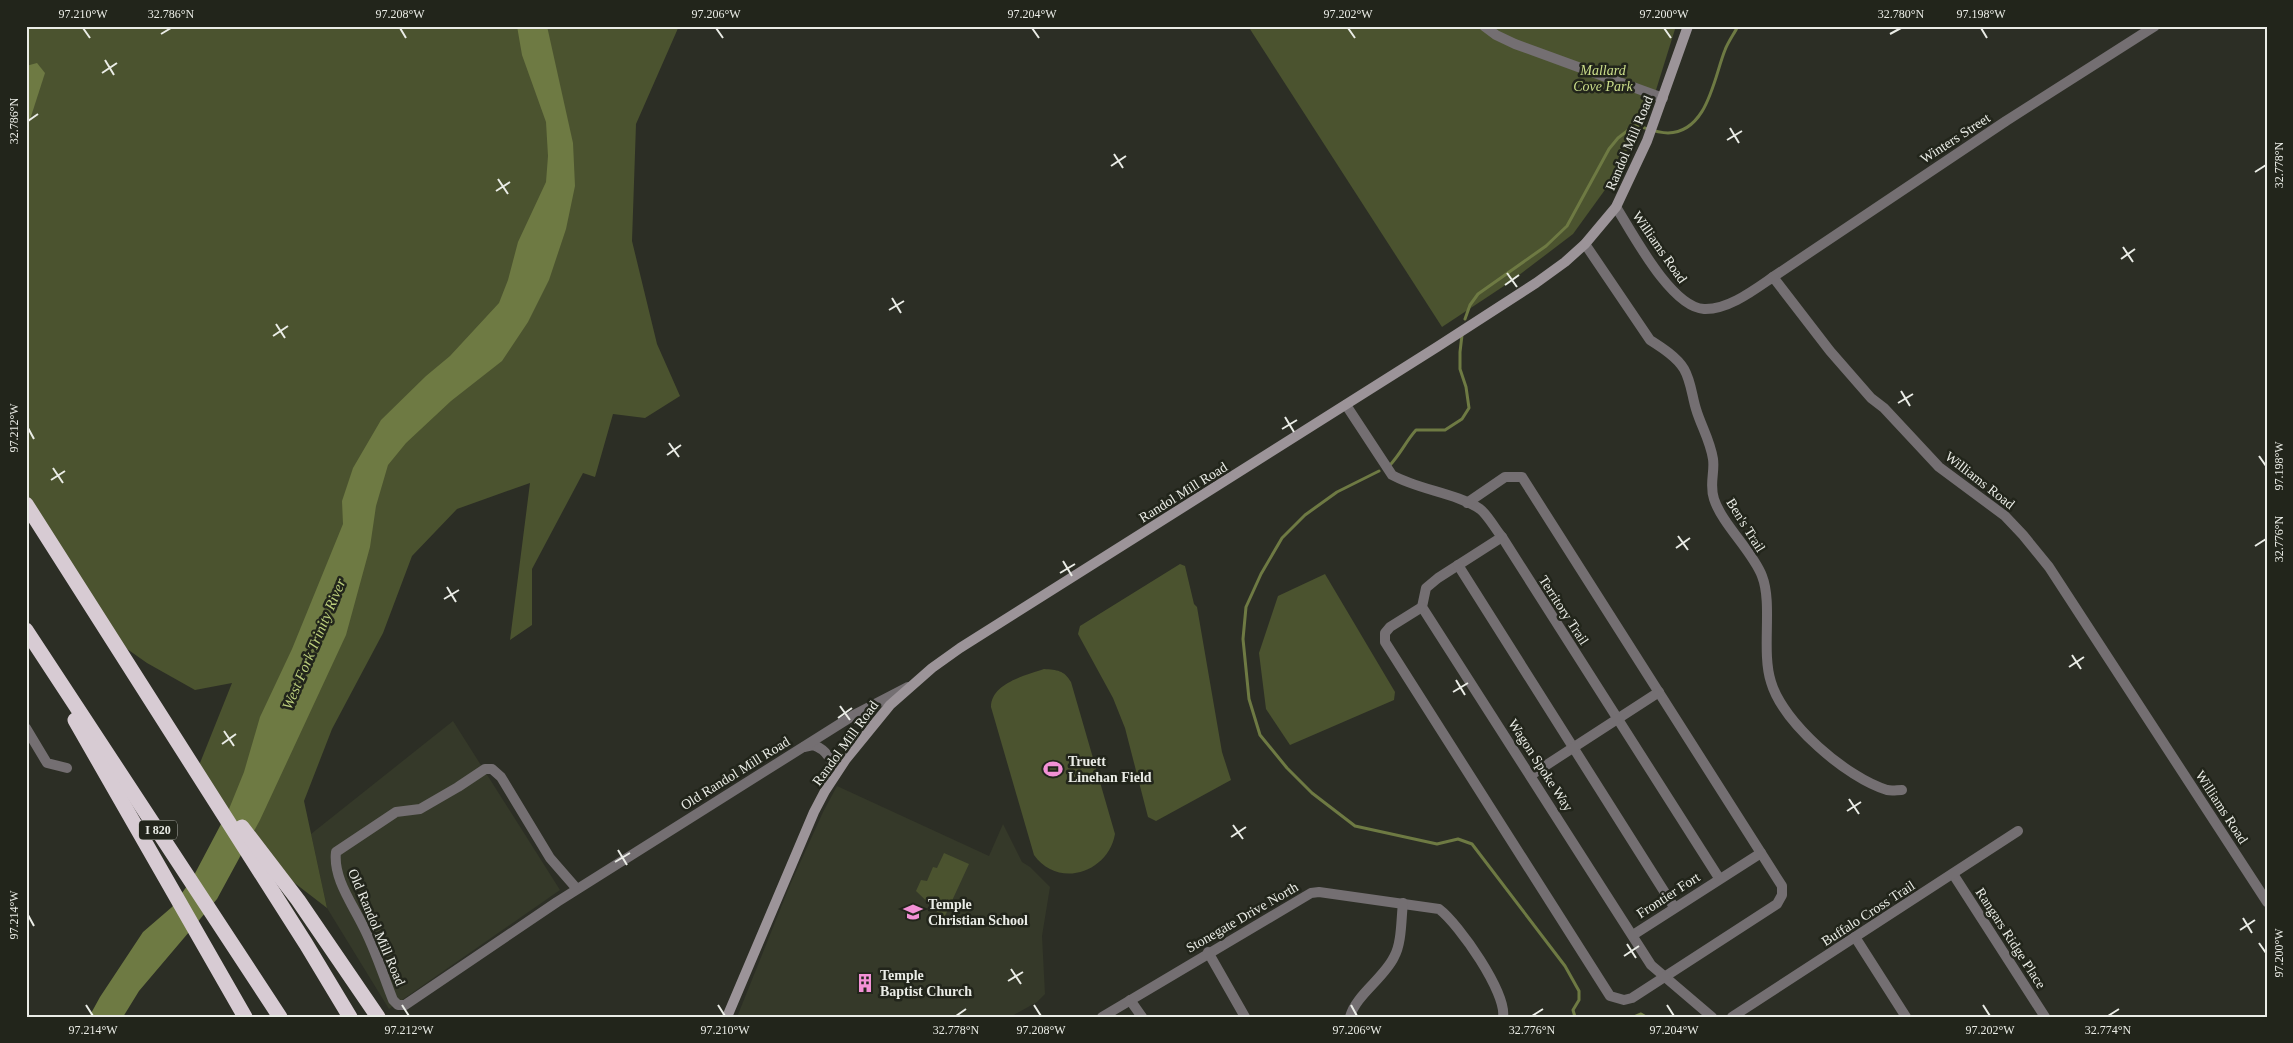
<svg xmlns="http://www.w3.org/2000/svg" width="2293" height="1043" font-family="Georgia,serif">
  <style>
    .built { fill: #353929 }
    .green { fill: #4b532f }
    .water { fill: #6e7a43 }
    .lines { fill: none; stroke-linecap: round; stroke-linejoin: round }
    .stream { stroke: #6e7a43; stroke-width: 3 }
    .minor { stroke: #746f72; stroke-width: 10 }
    .tertiary { stroke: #746f72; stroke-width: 10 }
    .secondary { stroke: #9c9499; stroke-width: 10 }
    .motorway { stroke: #d7cbd3; stroke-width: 15 }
    .ticks { fill: none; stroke: #eaece6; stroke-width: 2 }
    .labels { text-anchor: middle; stroke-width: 5; stroke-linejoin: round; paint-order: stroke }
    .shield { fill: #22251b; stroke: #aeb0a9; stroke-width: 1 }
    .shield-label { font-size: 12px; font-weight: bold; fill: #eaece6 }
    .park-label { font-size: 14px; font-style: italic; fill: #ccdf8b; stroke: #22251b }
    .street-label { font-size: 14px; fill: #eaece6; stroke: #22251b }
    .poi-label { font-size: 14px; font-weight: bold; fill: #eaece6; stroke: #22251b; text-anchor: start }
    .water-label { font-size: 15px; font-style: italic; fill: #bdd07d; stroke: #22251b }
    .neatline { fill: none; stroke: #eaece6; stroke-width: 2 }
    .ticks-label { font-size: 12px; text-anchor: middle; fill: #eaece6 }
  </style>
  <rect width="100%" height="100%" fill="#2c2e25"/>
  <g class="built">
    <polygon points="453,721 560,890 389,1009 327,908 311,834"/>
    <polygon points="837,786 989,856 1003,824 1022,862 1030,867 1050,887 1042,936 1045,994 1037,1002 1010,1017 737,1017 790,885 823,812"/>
  </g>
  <g class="green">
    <polygon points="26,26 679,26 636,124 632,241 657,344 680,396 645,418 613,414 595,477 583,473 532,569 532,625 510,640 530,483 457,509 412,556 383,633 332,729 304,801 327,908 279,871 194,778 232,683 195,690 147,663 110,637 26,512"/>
    <polygon points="1248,26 1676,26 1651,106 1607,187 1573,234 1510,282 1442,327"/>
    <polygon points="1180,564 1185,566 1194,604 1197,607 1222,752 1231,780 1156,821 1148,817 1125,728 1113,698 1078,634 1080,626"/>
    <polygon points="1325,574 1395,692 1394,700 1290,745 1266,709 1259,653 1278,596"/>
    <path d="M 1044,669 C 1057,670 1064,670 1071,682 L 1115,834 C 1108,873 1058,889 1034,855 L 991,707 C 991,683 1027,675 1044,669 Z"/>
    <polygon points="944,853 969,864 944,918 916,891 921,880 927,881 933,867 937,868"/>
  </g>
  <g class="water">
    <polygon points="517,26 547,26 573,143 575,186 566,229 549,280 528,322 502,361 451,401 406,443 388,465 376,506 370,547 346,635 260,820 217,899 139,991 123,1017 89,1017 100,997 143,932 172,907 192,879 229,809 244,772 260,717 292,649 343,524 342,501 353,468 381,420 426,376 450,356 499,303 508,280 518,242 546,182 548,156 546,122 522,55"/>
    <polygon points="37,63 45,73 26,132 26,66"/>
  </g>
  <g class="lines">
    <g class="stream">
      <path d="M 1465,319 L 1470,305 L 1478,294 L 1546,246 L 1567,226 L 1609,149 L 1618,138 L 1635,125 C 1646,128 1657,133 1668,133 C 1708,132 1714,77 1725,50 C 1728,42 1734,34 1738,26"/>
      <path d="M 1389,466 C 1400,455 1406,441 1416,430 L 1445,430 L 1462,419 L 1469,408 L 1466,387 L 1460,369 L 1460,352 L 1462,335"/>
      <polyline points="1379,471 1337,492 1305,515 1282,538 1261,574 1246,607 1243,639 1249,699 1260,735 1287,768 1312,793 1355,826 1437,844 1458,839 1472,844 1565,966 1579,991 1579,1000 1573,1010 1575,1017"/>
      <polyline points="1634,1017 1641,1014 1646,1017"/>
    </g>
    <g class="minor">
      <polyline points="1484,26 1496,35 1515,44 1663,98"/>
      <path d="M 1585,244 L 1650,340 C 1661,347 1677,357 1684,369 C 1691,381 1692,396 1696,409 C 1701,426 1710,440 1713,459 C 1715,473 1709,484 1714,499 C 1722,524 1753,552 1762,576 C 1773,604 1761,651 1771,682 C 1783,723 1847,778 1887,790 C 1892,791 1897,790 1902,790"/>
      <polyline points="1773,277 2006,121 2155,26"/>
      <path d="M 1346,405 L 1392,475 C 1419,490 1456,493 1480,509 C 1488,515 1495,529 1502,537 L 1719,878"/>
      <polyline points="1502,537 1438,578 1426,588 1422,607 1651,965 1712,1017"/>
      <polyline points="1458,565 1674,907"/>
      <polyline points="1422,607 1390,627 1385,633 1385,642 1610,996 1624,1000 1632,998 1777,904 1782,895 1782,886 1522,477 1505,477 1467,503"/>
      <polyline points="26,728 47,763 67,768"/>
      <path d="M 804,747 L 813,745 C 828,750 832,761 835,775"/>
      <polyline points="1531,775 1659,692"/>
      <polyline points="1953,874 2045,1017"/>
      <path d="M 577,889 L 550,858 L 501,777 L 492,769 L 485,769 L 458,787 L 420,809 L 396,812 L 336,852 C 333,877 351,902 362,924 C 375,948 383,975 393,1000 L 398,1005 L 405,1005 L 557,902 L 854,715 L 908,687"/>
      <polyline points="1633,935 1761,853"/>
      <polyline points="1855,937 1906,1017"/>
      <polyline points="1208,952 1245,1017"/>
      <polyline points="1130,1000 1142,1017"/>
      <path d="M 1102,1017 L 1311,893 L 1319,892 L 1439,909 C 1459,924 1507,993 1503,1017"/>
      <path d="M 1350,1017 C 1355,996 1384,978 1394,957 C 1402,943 1401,919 1403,903"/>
      <polyline points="1732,1017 2018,831"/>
    </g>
    <path class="tertiary" d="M 1616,207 C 1633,234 1671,307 1704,309 C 1728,310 1754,290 1773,277 L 1830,351 L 1871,398 L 1884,408 L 1939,467 L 2005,516 L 2023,535 L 2049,567 L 2267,902"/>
    <polyline class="secondary" points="727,1017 814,812 825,791 846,759 890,705 932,668 960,648 1437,347 1536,283 1565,262 1585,244 1616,207 1647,141 1688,26"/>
    <g class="motorway">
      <polyline points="26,504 306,944 350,1017"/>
      <polyline points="26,630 280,1017"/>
      <polyline points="75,720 245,1017"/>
      <polyline points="242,827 298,900 378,1017"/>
    </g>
  </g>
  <path class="ticks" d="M 83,28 L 90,38M 400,28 L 406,38M 716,28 L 723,38M 1032,28 L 1039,38M 1348,28 L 1355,38M 1664,28 L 1671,38M 1981,28 L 1987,38M 161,34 L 171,28M 1890,34 L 1901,28M 105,60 L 114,75M 102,73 L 117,63M 28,121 L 38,114M 1730,128 L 1739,143M 1727,140 L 1742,131M 1114,154 L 1123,168M 1111,166 L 1126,156M 2255,172 L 2266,165M 498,179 L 508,194M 496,191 L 510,182M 2123,247 L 2133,262M 2121,259 L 2135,249M 1507,273 L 1517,287M 1505,285 L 1519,275M 892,298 L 901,313M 889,310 L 904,301M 276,324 L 285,338M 273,336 L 288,326M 1901,391 L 1910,406M 1898,403 L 1913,394M 1285,417 L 1294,432M 28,428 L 34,439M 1282,429 L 1297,420M 669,443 L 679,457M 667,455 L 681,445M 2259,456 L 2266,466M 53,468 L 63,483M 51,480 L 65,471M 1678,536 L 1688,550M 2255,546 L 2266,539M 1676,548 L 1690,538M 1063,561 L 1072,576M 1060,573 L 1075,564M 447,587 L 456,602M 444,599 L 459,590M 2072,655 L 2081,669M 2069,667 L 2084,657M 1456,680 L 1465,695M 1453,692 L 1468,683M 840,706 L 850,720M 838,718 L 852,708M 224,731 L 234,746M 222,744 L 236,734M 1849,799 L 1859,814M 1847,811 L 1861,802M 1233,825 L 1243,839M 1231,837 L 1246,827M 618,850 L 627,865M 615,862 L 630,853M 28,915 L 34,926M 2243,918 L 2252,933M 2240,930 L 2255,920M 2259,943 L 2266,953M 1627,944 L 1636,958M 1624,956 L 1639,946M 1011,969 L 1021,984M 1008,981 L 1023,972M 86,1005 L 93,1016M 402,1005 L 409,1016M 718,1005 L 725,1016M 1034,1005 L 1041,1016M 1351,1005 L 1357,1016M 1667,1005 L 1674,1016M 1983,1005 L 1990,1016M 956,1016 L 966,1009M 1532,1016 L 1543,1009M 2108,1016 L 2119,1009"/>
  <defs>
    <g id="stadium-bare" transform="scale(1.5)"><path d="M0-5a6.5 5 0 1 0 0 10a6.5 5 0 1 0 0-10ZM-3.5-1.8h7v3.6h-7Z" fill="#f391d6" stroke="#22251b" stroke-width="2.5" paint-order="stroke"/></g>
    <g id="school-bare" transform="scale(1.5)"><path d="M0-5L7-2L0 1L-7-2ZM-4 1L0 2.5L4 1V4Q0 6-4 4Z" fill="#f391d6" stroke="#22251b" stroke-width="2.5" paint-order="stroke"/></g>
    <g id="building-bare" transform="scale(1.5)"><path d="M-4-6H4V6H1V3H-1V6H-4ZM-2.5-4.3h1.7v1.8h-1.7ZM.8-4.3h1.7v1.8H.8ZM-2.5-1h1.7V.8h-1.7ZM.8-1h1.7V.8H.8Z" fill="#f391d6" stroke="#22251b" stroke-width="2.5" paint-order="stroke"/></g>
  </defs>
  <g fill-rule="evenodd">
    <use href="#stadium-bare" x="1053" y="769"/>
    <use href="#school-bare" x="913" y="912"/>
    <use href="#building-bare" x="865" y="983"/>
  </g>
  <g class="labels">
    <rect class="shield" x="139" y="820.5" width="38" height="19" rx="4"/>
    <g class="shield-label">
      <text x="158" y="834">I 820</text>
    </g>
    <g class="park-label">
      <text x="1603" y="75">Mallard<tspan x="1603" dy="16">Cove Park</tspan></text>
    </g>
    <g class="street-label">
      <text transform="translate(1955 138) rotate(-33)" y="5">Winters Street</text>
      <text transform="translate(1629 143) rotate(-67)" y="5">Randol Mill Road</text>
      <text transform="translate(1660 247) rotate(55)" y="5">Williams Road</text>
      <text transform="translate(1980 480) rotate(38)" y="5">Williams Road</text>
      <text transform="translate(1183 492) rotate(-32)" y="5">Randol Mill Road</text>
      <text transform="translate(1746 525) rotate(58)" y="5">Ben's Trail</text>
      <text transform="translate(1564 610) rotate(57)" y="5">Territory Trail</text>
      <text transform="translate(845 743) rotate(-54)" y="5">Randol Mill Road</text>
      <text transform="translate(1541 765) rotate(57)" y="5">Wagon Spoke Way</text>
      <text transform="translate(735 773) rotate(-32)" y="5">Old Randol Mill Road</text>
      <text transform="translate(2222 807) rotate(57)" y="5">Williams Road</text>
      <text transform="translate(1668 895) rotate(-33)" y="5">Frontier Fort</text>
      <text transform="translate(1868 913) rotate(-33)" y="5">Buffalo Cross Trail</text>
      <text transform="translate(1242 917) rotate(-30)" y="5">Stonegate Drive North</text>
      <text transform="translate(377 927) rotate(67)" y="5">Old Randol Mill Road</text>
      <text transform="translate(2011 938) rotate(57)" y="5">Rangars Ridge Place</text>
    </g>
    <g class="poi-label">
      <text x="1068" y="766">Truett<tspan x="1068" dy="16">Linehan Field</tspan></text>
      <text x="928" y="909">Temple<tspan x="928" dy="16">Christian School</tspan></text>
      <text x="880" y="980">Temple<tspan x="880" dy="16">Baptist Church</tspan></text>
    </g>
    <g class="water-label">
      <text transform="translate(314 644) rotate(-67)" y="5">West Fork Trinity River</text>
    </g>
  </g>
  <rect width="2293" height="1043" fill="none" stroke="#22251b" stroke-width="55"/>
  <rect x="28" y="28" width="2238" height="988" class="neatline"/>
  <g class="ticks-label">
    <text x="83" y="18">97.210°W</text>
    <text x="171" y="18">32.786°N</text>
    <text x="400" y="18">97.208°W</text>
    <text x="716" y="18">97.206°W</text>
    <text x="1032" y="18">97.204°W</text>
    <text x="1348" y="18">97.202°W</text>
    <text x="1664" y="18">97.200°W</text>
    <text x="1901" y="18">32.780°N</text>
    <text x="1981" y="18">97.198°W</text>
    <text transform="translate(14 121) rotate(-90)" y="4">32.786°N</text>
    <text transform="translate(2279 165) rotate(-90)" y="4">32.778°N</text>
    <text transform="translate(14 428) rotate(-90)" y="4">97.212°W</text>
    <text transform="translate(2279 466) rotate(-90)" y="4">97.198°W</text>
    <text transform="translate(2279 539) rotate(-90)" y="4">32.776°N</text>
    <text transform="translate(14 915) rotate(-90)" y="4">97.214°W</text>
    <text transform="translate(2279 953) rotate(-90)" y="4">97.200°W</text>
    <text x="93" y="1034">97.214°W</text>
    <text x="409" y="1034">97.212°W</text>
    <text x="725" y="1034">97.210°W</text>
    <text x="956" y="1034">32.778°N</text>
    <text x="1041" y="1034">97.208°W</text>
    <text x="1357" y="1034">97.206°W</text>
    <text x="1532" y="1034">32.776°N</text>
    <text x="1674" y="1034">97.204°W</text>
    <text x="1990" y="1034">97.202°W</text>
    <text x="2108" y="1034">32.774°N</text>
  </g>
</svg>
